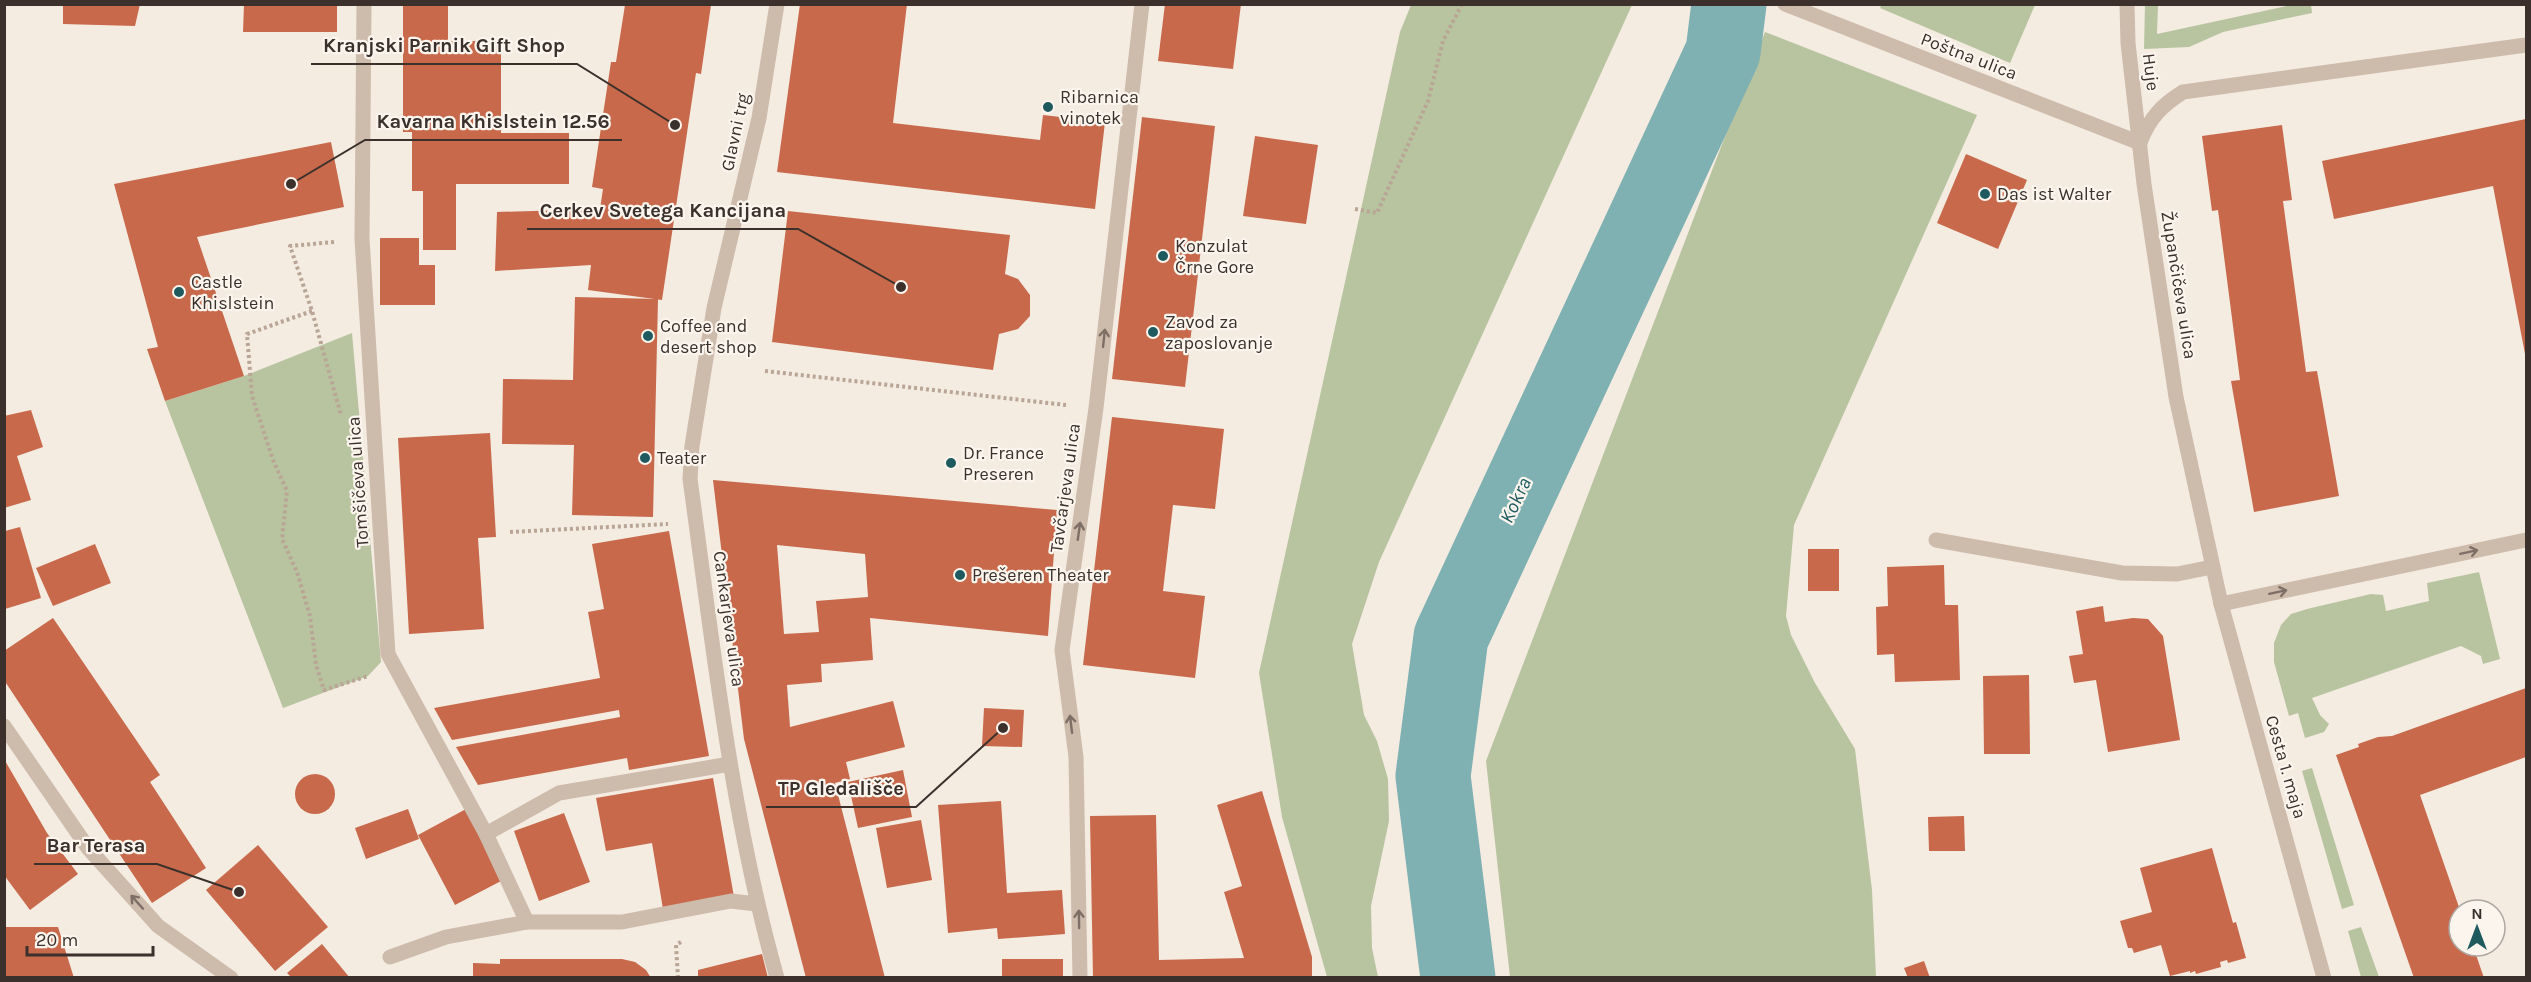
<svg xmlns="http://www.w3.org/2000/svg" width="2531" height="982" font-family="Karla,sans-serif">
  <style>
    .green { fill: #b8c4a0 }
    .lines { fill: none; stroke-linecap: round; stroke-linejoin: round }
    .river { stroke: #7fb0b2; stroke-width: 75 }
    .building { fill: #c8694b; fill-rule: evenodd }
    .path { stroke: #b9a596; stroke-width: 4; stroke-dasharray: 3 3; stroke-linecap: butt }
    .minor { stroke: #cdbbac; stroke-width: 15 }
    .oneway { stroke: #7d6f65 }
    .poi-dot { fill: #1f5a5e; stroke: #fbf5ee; stroke-width: 2 }
    .labels { text-anchor: middle; stroke-width: 4.5; stroke-linejoin: round; paint-order: stroke }
    .street-label { font-size: 18px; fill: #3b302b; stroke: #fbf5ee }
    .poi-label { font-size: 18px; fill: #3b302b; stroke: #fbf5ee; text-anchor: start }
    .water-label { font-size: 20px; font-style: italic; fill: #1f5a5e; stroke: #fbf5ee }
    .leader { fill: none; stroke: #3b302b; stroke-width: 2 }
    .callout-dot { fill: #3b302b; stroke: #fbf5ee; stroke-width: 2 }
    .callout-label { font-size: 20px; text-anchor: middle; font-weight: bold; fill: #3b302b; stroke: #fbf5ee; stroke-width: 4.5; stroke-linejoin: round; paint-order: stroke }
  </style>
  <rect width="100%" height="100%" fill="#f4ebe1"/>
  <g class="green">
    <polygon points="1882,4 2035,4 2035,5 2010,63 1880,8"/>
    <polygon points="1411,5 1632,5 1379,562 1352,644 1364,715 1377,741 1388,779 1389,821 1371,906 1372,948 1378,977 1327,977 1282,817 1259,673 1400,32"/>
    <polygon points="2145,5 2158,5 2157,34 2291,5 2311,5 2312,13 2223,32 2189,47 2144,49"/>
    <polygon points="1765,32 1977,115 1794,525 1786,616 1791,635 1815,683 1855,749 1872,890 1876,977 1510,977 1486,761"/>
    <polygon points="352,333 381,662 368,676 283,708 165,401 244,376"/>
    <polygon points="2479,572 2500,659 2483,664 2481,656 2461,646 2312,698 2320,715 2329,724 2324,732 2305,738 2298,713 2289,716 2274,662 2274,643 2281,625 2291,614 2307,609 2371,594 2383,595 2386,611 2429,601 2427,583"/>
    <polygon points="2312,768 2354,905 2342,909 2302,771"/>
    <polygon points="2361,927 2379,977 2361,977 2348,931"/>
  </g>
  <g class="lines">
    <polyline class="river" points="1458,978 1433,776 1451,637 1723,52 1729,4"/>
  </g>
  <g class="building">
    <polygon points="63,4 140,4 135,26 63,24"/>
    <polygon points="244,4 337,4 337,32 243,32"/>
    <polygon points="403,4 448,4 448,41 501,41 501,133 569,133 569,184 456,184 456,250 423,250 423,191 412,191 412,132 403,132"/>
    <polygon points="800,4 907,4 893,123 1040,140 1043,115 1105,122 1095,209 777,172"/>
    <polygon points="1165,4 1241,4 1233,69 1158,61"/>
    <polygon points="625,5 711,5 701,74 696,73 662,300 588,290 591,265 495,271 497,212 600,209 603,189 592,187 611,62 616,62"/>
    <polygon points="1142,117 1215,126 1185,387 1112,379"/>
    <polygon points="2526,119 2526,354 2525,354 2493,186 2334,219 2322,161"/>
    <polygon points="2282,125 2292,200 2283,201 2306,372 2317,371 2339,496 2254,512 2231,381 2240,380 2218,210 2212,211 2202,136"/>
    <polygon points="1255,136 1318,145 1306,224 1243,216"/>
    <polygon points="331,142 344,207 197,237 244,376 165,401 147,349 158,347 114,184"/>
    <polygon points="1966,154 2027,180 1998,249 1937,223"/>
    <polygon points="788,211 1010,235 1005,274 1018,279 1030,295 1030,316 1018,329 999,334 993,370 772,342"/>
    <polygon points="380,238 419,238 419,265 435,265 435,305 380,305"/>
    <polygon points="575,297 658,299 653,517 572,515 574,445 502,444 503,379 573,380"/>
    <polygon points="31,410 43,447 17,456 31,500 4,508 4,416"/>
    <polygon points="1112,417 1224,429 1215,509 1173,505 1163,591 1205,596 1195,678 1083,665"/>
    <polygon points="490,433 496,537 478,538 484,629 409,634 398,438"/>
    <path d="M 713,480 L 1057,510 L 1048,636 L 870,618 L 873,660 L 821,664 L 822,682 L 787,685 L 790,727 L 893,701 L 905,747 L 846,762 L 850,779 L 835,783 L 885,978 L 806,978 L 744,739 ZM 777,545 L 865,554 L 868,597 L 816,601 L 819,632 L 784,634 Z"/>
    <polygon points="20,527 41,598 5,609 5,531"/>
    <polygon points="669,531 709,756 629,770 627,758 478,785 456,747 620,717 619,710 452,740 434,708 600,678 588,612 604,609 592,544"/>
    <polygon points="95,544 111,583 53,606 36,568"/>
    <rect x="1808" y="549" width="31" height="42"/>
    <polygon points="1944,565 1945,605 1958,605 1960,680 1895,682 1894,654 1877,655 1876,607 1888,606 1887,567"/>
    <polygon points="2103,606 2105,622 2133,618 2148,619 2163,636 2180,740 2108,752 2096,680 2074,683 2069,656 2083,654 2076,611"/>
    <polygon points="53,618 160,775 150,782 206,868 152,903 4,680 4,651"/>
    <polygon points="2029,675 2030,754 1984,754 1983,676"/>
    <polygon points="2526,688 2526,757 2420,795 2460,910 2459,946 2473,946 2484,978 2414,978 2336,755 2359,747 2358,744 2378,737 2392,736"/>
    <polygon points="984,708 1024,710 1022,747 982,746"/>
    <polygon points="4,759 47,833 78,874 30,910 4,875"/>
    <polygon points="903,770 912,817 858,828 848,782"/>
    <circle cx="315" cy="794" r="20"/>
    <polygon points="713,778 734,897 663,909 652,843 606,851 596,798"/>
    <polygon points="1262,791 1312,957 1312,978 1093,978 1090,816 1156,815 1159,960 1244,958 1224,892 1242,886 1217,805"/>
    <polygon points="1001,801 1007,893 1062,890 1065,934 998,939 997,928 948,933 938,805"/>
    <polygon points="408,809 419,839 366,859 355,828"/>
    <polygon points="466,809 503,880 455,905 418,835"/>
    <polygon points="564,813 590,882 539,901 514,831"/>
    <polygon points="1964,816 1965,851 1929,851 1928,817"/>
    <polygon points="921,820 932,880 887,888 876,828"/>
    <polygon points="258,845 328,927 275,971 206,890"/>
    <polygon points="2212,848 2233,923 2236,922 2246,958 2228,963 2227,960 2220,962 2221,967 2196,974 2195,971 2190,973 2190,971 2170,976 2161,945 2134,953 2132,948 2128,948 2120,921 2152,912 2140,868"/>
    <polygon points="4,927 58,927 74,978 4,978"/>
    <polygon points="322,944 350,978 292,978 287,973"/>
    <polygon points="762,954 768,978 698,978 698,970"/>
    <polygon points="500,959 622,959 635,962 646,970 651,978 473,978 473,963 500,964"/>
    <rect x="1002" y="959" width="61" height="19"/>
    <polygon points="1924,961 1930,978 1908,978 1904,968"/>
  </g>
  <g class="lines">
    <g class="path">
      <polyline points="1355,209 1377,213 1428,101 1443,41 1462,4"/>
      <polyline points="334,242 290,246 312,311 341,415"/>
      <polyline points="312,311 247,334 252,396 273,460 287,491 282,539 297,572 310,616 316,665 324,690 368,676"/>
      <polyline points="765,371 1066,405"/>
      <polyline points="510,532 668,524"/>
      <polyline points="678,978 676,945 681,942"/>
    </g>
    <g class="minor">
      <polyline points="364,4 362,239 388,654 486,834 527,922"/>
      <polyline points="1785,4 2140,143"/>
      <polyline points="2127,4 2128,43 2144,184 2176,397 2221,604 2324,978"/>
      <path d="M 2141,140 C 2150,118 2162,105 2183,92 L 2526,45"/>
      <polyline points="1936,540 2122,573 2177,574 2212,567"/>
      <polyline points="2221,604 2526,540"/>
      <polyline points="4,726 88,848 158,926 231,978"/>
      <polyline points="486,834 559,793 730,764"/>
      <polyline points="390,957 446,937 527,922 622,922 731,901 757,904"/>
      <path d="M 777,978 C 731,815 713,646 690,479 L 692,446 L 714,308 L 759,118 L 777,4"/>
      <polyline points="1080,978 1076,757 1062,650 1096,408 1142,4"/>
    </g>
  </g>
  <defs><path id="oneway-shaft" d="M-6 0H5M1.5-3L5.5 0L1.5 3" fill="none" stroke-width="1.6" stroke-linecap="round" stroke-linejoin="round" transform="scale(1.5)"/></defs>
  <g class="oneway">
    <use href="#oneway-shaft" transform="translate(1104 338) rotate(-84)"/>
    <use href="#oneway-shaft" transform="translate(1079 531) rotate(-82)"/>
    <use href="#oneway-shaft" transform="translate(2469 552) rotate(-12)"/>
    <use href="#oneway-shaft" transform="translate(2278 592) rotate(-12)"/>
    <use href="#oneway-shaft" transform="translate(1071 724) rotate(-97)"/>
    <use href="#oneway-shaft" transform="translate(137 902) rotate(-132)"/>
    <use href="#oneway-shaft" transform="translate(1079 919) rotate(-91)"/>
  </g>
  <g class="poi-dot">
    <circle cx="1048" cy="107" r="6"/>
    <circle cx="1985" cy="194" r="6"/>
    <circle cx="1163" cy="256" r="6"/>
    <circle cx="179" cy="292" r="6"/>
    <circle cx="1153" cy="332" r="6"/>
    <circle cx="648" cy="336" r="6"/>
    <circle cx="645" cy="458" r="6"/>
    <circle cx="951" cy="463" r="6"/>
    <circle cx="960" cy="575" r="6"/>
  </g>
  <g class="labels">
    <g class="street-label">
      <text transform="translate(1969 56) rotate(21)" y="6">Poštna ulica</text>
      <text transform="translate(2151 72) rotate(83)" y="6">Huje</text>
      <text transform="translate(735 132) rotate(-78)" y="6">Glavni trg</text>
      <text transform="translate(2179 285) rotate(81)" y="6">Župančičeva ulica</text>
      <text transform="translate(358 482) rotate(-94)" y="6">Tomšičeva ulica</text>
      <text transform="translate(1065 488) rotate(-82)" y="6">Tavčarjeva ulica</text>
      <text transform="translate(729 619) rotate(82)" y="6">Cankarjeva ulica</text>
      <text transform="translate(2286 767) rotate(74)" y="6">Cesta 1. maja</text>
    </g>
    <g class="poi-label">
      <text x="1060" y="103">Ribarnica<tspan x="1060" dy="21">vinotek</tspan></text>
      <text x="1997" y="200">Das ist Walter</text>
      <text x="1175" y="252">Konzulat<tspan x="1175" dy="21">Črne Gore</tspan></text>
      <text x="191" y="288">Castle<tspan x="191" dy="21">Khislstein</tspan></text>
      <text x="1165" y="328">Zavod za<tspan x="1165" dy="21">zaposlovanje</tspan></text>
      <text x="660" y="332">Coffee and<tspan x="660" dy="21">desert shop</tspan></text>
      <text x="963" y="459">Dr. France<tspan x="963" dy="21">Preseren</tspan></text>
      <text x="657" y="464">Teater</text>
      <text x="972" y="581">Prešeren Theater</text>
    </g>
    <g class="water-label">
      <text transform="translate(1515 500) rotate(-65)" y="7">Kokra</text>
    </g>
  </g>
  <path class="leader" d="M675 125L577 64H311M291 184L365 140H622M901 287L798 229H527M1003 728L916 807H766M239 892L157 864H34"/>
  <g class="callout-dot">
    <circle cx="675" cy="125" r="6"/>
    <circle cx="291" cy="184" r="6"/>
    <circle cx="901" cy="287" r="6"/>
    <circle cx="1003" cy="728" r="6"/>
    <circle cx="239" cy="892" r="6"/>
  </g>
  <g class="callout-label">
    <text x="444" y="52">Kranjski Parnik Gift Shop</text>
    <text x="493" y="128">Kavarna Khislstein 12.56</text>
    <text x="663" y="217">Cerkev Svetega Kancijana</text>
    <text x="841" y="795">TP Gledališče</text>
    <text x="96" y="852">Bar Terasa</text>
  </g>
  <rect width="2531" height="982" fill="none" stroke="#3b302b" stroke-width="12"/>
  <g transform="translate(2477 928)"><circle r="28" fill="#fbf5ee" stroke="#aea6a0" stroke-width="1.5"/>
  <path d="M0-4.5L10 22L0 15L-10 22Z" fill="#1f5a5e"/>
  <text y="-9" font-size="16" font-weight="bold" text-anchor="middle" fill="#3b302b">N</text>
  </g>
  <path d="M27 946v9h126v-9" fill="none" stroke="#3b302b" stroke-width="3"/>
  <text x="36" y="946" font-size="18" fill="#3b302b" stroke="#fbf5ee" stroke-width="4.5" paint-order="stroke">20 m</text>
</svg>
